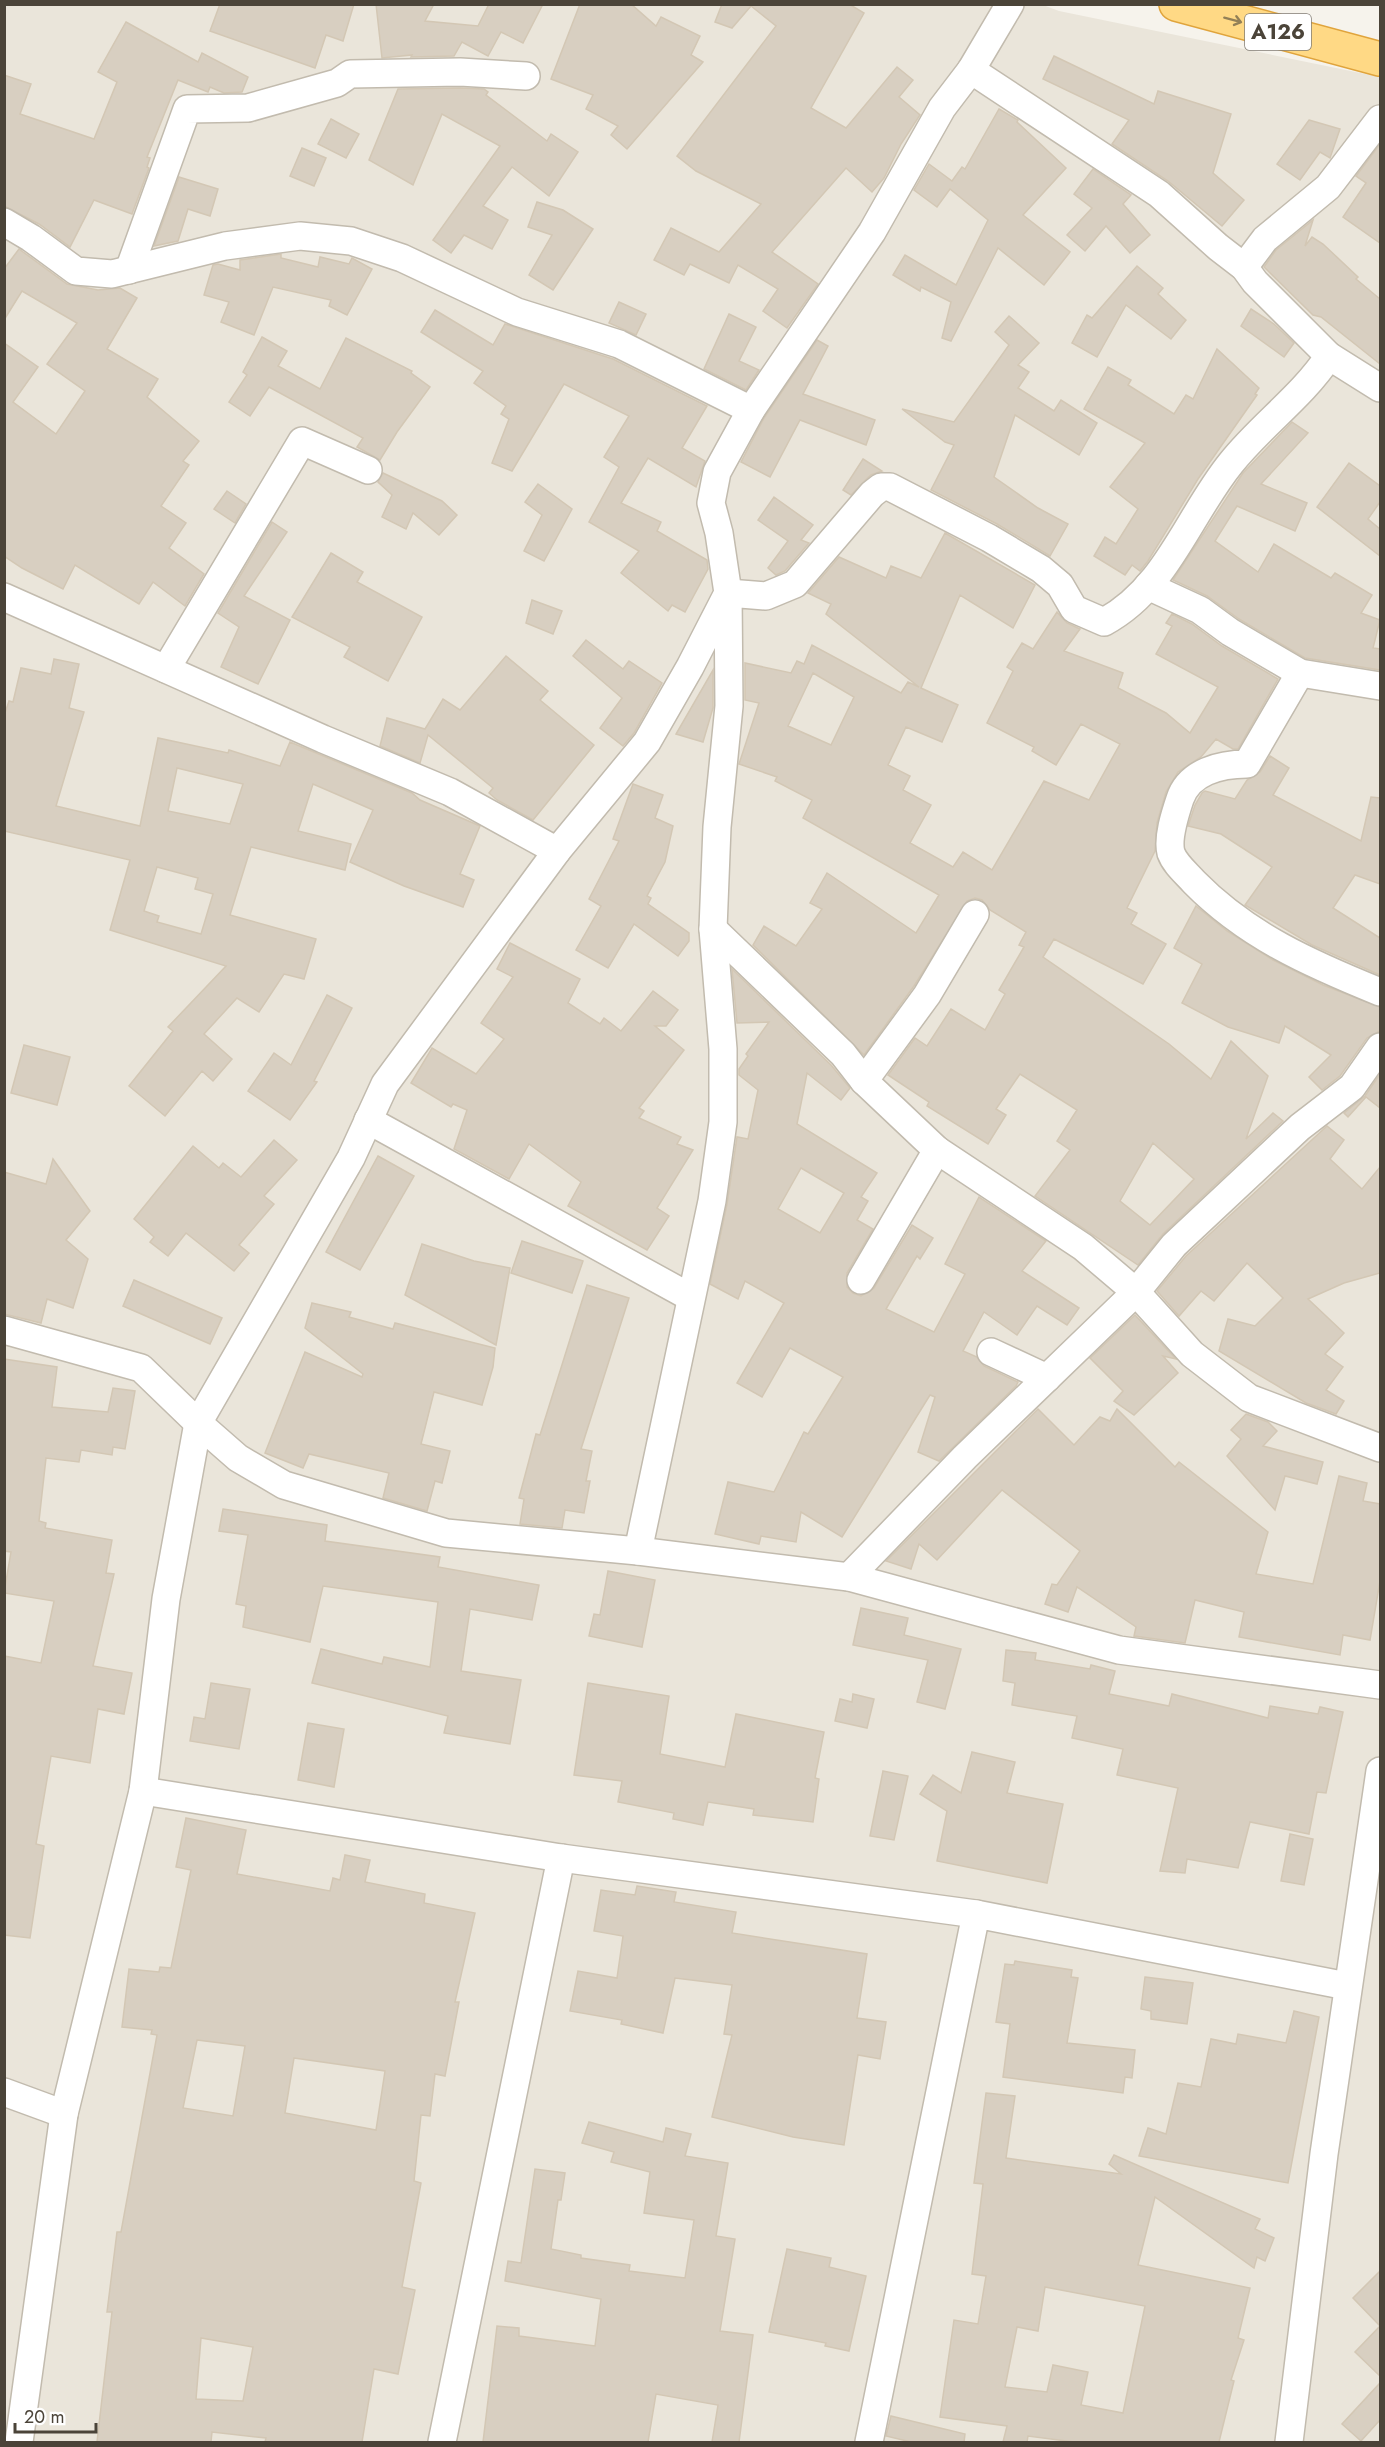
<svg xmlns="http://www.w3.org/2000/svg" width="1385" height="2447" font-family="Jost,sans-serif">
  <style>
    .residential { fill: #eae5da }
    .building { fill: #d8cfc1; stroke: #d3c7b4; stroke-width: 1.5; fill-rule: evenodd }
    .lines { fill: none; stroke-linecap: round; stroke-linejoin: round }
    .minor-casing { stroke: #c2bbae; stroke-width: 30 }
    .trunk-casing { stroke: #e0a43c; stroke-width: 36 }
    .minor { stroke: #fff; stroke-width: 27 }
    .trunk { stroke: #ffd985; stroke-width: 33 }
    .oneway { stroke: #938057 }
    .labels { text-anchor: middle; stroke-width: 6; stroke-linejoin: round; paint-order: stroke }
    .shield { fill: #fff; stroke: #817c74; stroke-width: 1.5 }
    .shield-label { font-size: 21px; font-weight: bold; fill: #4b4439 }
  </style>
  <rect width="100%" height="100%" fill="#f6f3ec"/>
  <polygon class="residential" points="5,5 1043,5 1059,11 1380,77 1380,2442 5,2442"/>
  <g class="building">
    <polygon points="220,4 354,4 343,41 326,35 315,68 210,31"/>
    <polygon points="376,4 434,4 425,21 478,26 489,4 543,4 523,43 501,32 488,56 462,42 454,56 411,57 412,55 382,58"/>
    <polygon points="580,4 631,4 656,26 661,17 700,36 691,55 703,62 627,149 611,135 618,126 586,109 593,95 551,79"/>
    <polygon points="722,4 849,4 864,13 811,108 846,128 897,67 913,80 899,97 920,115 901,144 884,178 872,192 846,168 772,252 818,284 787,328 763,311 778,289 738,265 729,283 690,264 684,275 654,260 671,228 719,252 761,204 696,171 677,156 776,26 751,6 732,28 715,22"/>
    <polygon points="126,22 198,62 202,53 248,77 242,92 224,93 210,87 208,92 178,80 147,157 150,158 147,167 149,168 132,214 94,200 70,247 39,224 4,206 4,75 31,84 20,114 94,139 117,82 98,72"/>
    <polygon points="1054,56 1154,104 1158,91 1231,114 1213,173 1244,200 1222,226 1168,181 1112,144 1129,120 1043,79"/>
    <polygon points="460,88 484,89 488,92 486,95 547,141 551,134 578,152 549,196 512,167 483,206 508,220 492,249 464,235 451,253 433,240 500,146 442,114 413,185 369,160 398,89"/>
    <polygon points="999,109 1018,120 1017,122 1066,168 1023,215 1070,252 1044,285 998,248 951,341 942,338 951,302 921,287 920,291 893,275 905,255 956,285 988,220 950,189 937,207 914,190 929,164 952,181 962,167 965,169"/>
    <polygon points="331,119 359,134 346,158 318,144"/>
    <polygon points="1309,120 1340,129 1330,158 1320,152 1300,180 1277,164"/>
    <polygon points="1380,144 1380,243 1343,217 1366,183 1356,176"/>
    <polygon points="302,148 326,158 314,186 290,176"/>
    <polygon points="1093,169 1131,195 1123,204 1150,235 1130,253 1106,226 1085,251 1067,235 1092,208 1074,194"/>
    <polygon points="179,177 218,189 210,216 188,209 178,241 154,246"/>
    <polygon points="537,202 563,210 593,229 553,290 529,275 552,235 528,227"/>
    <polygon points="1313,220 1305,246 1312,237 1323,244 1358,277 1356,279 1380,299 1380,364 1321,317 1313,315 1264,267 1276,250"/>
    <polygon points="19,249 67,284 98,290 120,288 137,298 107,349 158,379 147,397 199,441 183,461 189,465 161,506 186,523 169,548 204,574 185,606 153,582 139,604 75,565 63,589 22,568 4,556 4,343 38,367 13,402 56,434 85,391 47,364 77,323 22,291 4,320 4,269"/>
    <polygon points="281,254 281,258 318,267 320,257 349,264 352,258 372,269 347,315 329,306 331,300 273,287 254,335 221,322 229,302 204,295 213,265 218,264 240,270 240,260"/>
    <polygon points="1137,266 1163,288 1158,294 1186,320 1171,339 1126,305 1097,357 1072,343 1087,315 1092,318"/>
    <polygon points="619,302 646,314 636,335 609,323"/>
    <polygon points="1251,309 1274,324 1294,343 1284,357 1241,326"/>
    <polygon points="435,310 493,345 505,324 613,359 707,406 682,448 705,461 696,487 648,458 621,503 661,522 657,531 707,560 708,569 685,612 672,605 668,611 621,573 639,551 589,522 619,467 604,457 629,416 564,384 512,471 492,463 509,419 501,414 506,406 474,383 483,371 421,332"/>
    <polygon points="729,314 756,327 739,361 759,370 746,390 704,369"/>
    <polygon points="1009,316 1039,343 1018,365 1029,372 1018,388 1054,411 1061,400 1097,423 1079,455 1015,415 994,477 1038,508 1068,524 1050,556 997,524 931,490 954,445 945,442 902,409 954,422 1009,345 995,332"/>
    <polygon points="262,337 287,351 278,366 320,389 346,338 412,371 411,373 430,387 397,432 380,460 357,447 363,438 269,387 250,416 229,402 247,375 243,372"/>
    <polygon points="817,340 828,346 803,394 875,420 866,445 800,420 770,477 741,462 764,418"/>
    <polygon points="1217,349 1259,388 1255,394 1257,395 1198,479 1148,561 1140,571 1132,565 1125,575 1094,556 1105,537 1116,544 1138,509 1110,487 1145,443 1084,409 1108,367 1131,380 1128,385 1174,414 1186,395 1193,399"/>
    <polygon points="1292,422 1308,433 1261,484 1307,503 1295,531 1237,506 1215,541 1258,572 1274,544 1331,578 1335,573 1372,595 1361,613 1380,620 1373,648 1380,649 1380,670 1305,658 1239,619 1207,596 1173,580 1243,473"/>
    <polygon points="863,459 882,471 871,475 851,495 843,490"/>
    <polygon points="1349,463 1380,486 1380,502 1368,519 1380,529 1380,556 1317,507"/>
    <polygon points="383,473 442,501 457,515 439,535 413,513 406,529 382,517 392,495 378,482"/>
    <polygon points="538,484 572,509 544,561 524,551 542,515 525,502"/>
    <polygon points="227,491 246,504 235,523 214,509"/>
    <polygon points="774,497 813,525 801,540 809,543 785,571 776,575 768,568 788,541 758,520"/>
    <polygon points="272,522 287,532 244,596 290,620 258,684 221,667 239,627 218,613"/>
    <path d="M 945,533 L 1035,585 L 1013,628 L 960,595 L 921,688 L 958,705 L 942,742 L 906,727 L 888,765 L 910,776 L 903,790 L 931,805 L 910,843 L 953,867 L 963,852 L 992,870 L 1044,781 L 1089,800 L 1120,744 L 1081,724 L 1056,765 L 1032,751 L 1034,747 L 987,723 L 1013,671 L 1007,667 L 1022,643 L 1033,649 L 1057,612 L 1067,623 L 1080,629 L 1064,651 L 1123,673 L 1118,688 L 1166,713 L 1190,733 L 1218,687 L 1156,654 L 1172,626 L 1166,623 L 1172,614 L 1192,624 L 1222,646 L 1278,679 L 1238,749 L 1233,749 L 1216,739 L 1201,757 L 1178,772 L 1166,792 L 1157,823 L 1155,851 L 1127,908 L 1137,913 L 1131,924 L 1166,944 L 1143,984 L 1054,939 L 1043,957 L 1169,1044 L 1211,1079 L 1231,1041 L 1268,1076 L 1246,1139 L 1273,1113 L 1283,1121 L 1163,1234 L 1138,1265 L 1035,1196 L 1070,1150 L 1057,1141 L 1077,1110 L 1020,1074 L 996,1109 L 1006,1115 L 988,1144 L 927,1106 L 929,1102 L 888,1075 L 915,1038 L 927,1046 L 951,1009 L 985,1030 L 1005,994 L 999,990 L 1024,947 L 1019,945 L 1026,932 L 990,910 L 982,900 L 975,898 L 967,901 L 914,986 L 864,1055 L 753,945 L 764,926 L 796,946 L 822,909 L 810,903 L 827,873 L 916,933 L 939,895 L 803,818 L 812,800 L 775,781 L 777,777 L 739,764 L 759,703 L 745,700 L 745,663 L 791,673 L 797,661 L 804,664 L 812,645 L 901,693 L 908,682 L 919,687 L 826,614 L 831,604 L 808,593 L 839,557 L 886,578 L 891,566 L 921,578 ZM 813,673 L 854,697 L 831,745 L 788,726 ZM 1153,1143 L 1194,1179 L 1150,1225 L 1120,1201 Z"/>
    <polygon points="331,553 363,572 357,582 422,617 388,681 344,657 350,647 292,617"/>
    <polygon points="532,600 562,611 553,634 526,623"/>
    <polygon points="586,640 623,669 629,661 662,683 634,733 623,746 600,728 622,698 573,656"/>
    <polygon points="506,656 548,691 540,700 594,745 533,820 497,800 489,793 493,788 428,735 420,763 380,746 387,718 425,729 443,699 460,710"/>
    <path d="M 54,659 L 79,664 L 69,708 L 84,712 L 56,806 L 140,826 L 158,738 L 228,753 L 229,750 L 280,766 L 290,742 L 412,793 L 420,800 L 480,826 L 460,874 L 474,880 L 463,907 L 404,886 L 350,862 L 373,810 L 313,784 L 298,831 L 351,844 L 345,870 L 251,847 L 230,915 L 316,939 L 304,979 L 284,974 L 259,1012 L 237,998 L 204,1034 L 232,1059 L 213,1081 L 202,1071 L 165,1116 L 129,1086 L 173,1031 L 168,1027 L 226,966 L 110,930 L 130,860 L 4,831 L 4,716 L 9,701 L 13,702 L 21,668 L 51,674 ZM 177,768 L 243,784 L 230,824 L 168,811 ZM 157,867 L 198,878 L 195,889 L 213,894 L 201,934 L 157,922 L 159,916 L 144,911 Z"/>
    <polygon points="713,670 713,708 703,742 676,734"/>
    <polygon points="1270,756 1289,768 1273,795 1361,841 1371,797 1380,798 1380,884 1355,875 1333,908 1380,938 1380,975 1312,945 1245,905 1272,867 1221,834 1188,826 1195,805 1202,793 1205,791 1235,799 1247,780 1260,772"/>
    <polygon points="633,784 663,795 655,818 673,826 665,862 647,896 651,898 648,904 689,933 689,941 678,956 634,924 608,968 576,950 601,906 589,899 619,841 613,839"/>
    <polygon points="1196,906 1227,931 1273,960 1323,985 1380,1007 1380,1031 1367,1038 1340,1076 1322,1090 1309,1077 1331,1055 1285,1026 1279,1043 1228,1027 1182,1003 1202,964 1174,948"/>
    <polygon points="510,943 580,979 568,1003 600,1024 604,1018 621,1031 653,991 678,1010 666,1026 655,1026 684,1050 639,1108 644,1111 639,1118 681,1137 677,1144 693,1150 657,1208 669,1216 647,1250 568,1206 581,1182 529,1144 509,1179 454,1149 467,1110 453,1104 451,1107 411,1083 432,1048 476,1074 504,1039 481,1023 513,977 497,969"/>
    <path d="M 732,969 L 831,1065 L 850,1088 L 841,1100 L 807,1073 L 797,1124 L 877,1173 L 861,1197 L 868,1201 L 857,1220 L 873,1229 L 847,1273 L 847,1287 L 853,1293 L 861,1296 L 874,1288 L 912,1225 L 933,1238 L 920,1259 L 917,1256 L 886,1309 L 934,1332 L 965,1274 L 945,1264 L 979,1197 L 1046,1241 L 1022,1271 L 1079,1308 L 1067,1325 L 1037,1306 L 1017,1335 L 984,1312 L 963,1351 L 977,1357 L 984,1366 L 1018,1382 L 1016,1386 L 939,1461 L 918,1452 L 935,1397 L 930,1395 L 842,1537 L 801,1512 L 796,1542 L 761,1536 L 759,1544 L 715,1534 L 728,1482 L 774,1492 L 804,1432 L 808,1434 L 843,1377 L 790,1348 L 762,1397 L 737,1383 L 784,1303 L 745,1281 L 738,1299 L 710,1284 L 727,1204 L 737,1137 L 748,1139 L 758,1090 L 739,1075 L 739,1069 L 748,1056 L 746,1054 L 769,1022 L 737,1023 ZM 801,1168 L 844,1193 L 820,1233 L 778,1209 Z"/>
    <polygon points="327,995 352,1008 314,1081 317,1082 290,1120 248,1091 274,1053 291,1065"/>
    <polygon points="24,1045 70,1057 57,1105 11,1093"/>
    <polygon points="1380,1074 1380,1108 1366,1097 1348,1117 1344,1113 1365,1096"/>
    <polygon points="1327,1126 1344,1140 1330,1159 1362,1189 1380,1167 1380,1273 1344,1283 1308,1299 1344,1333 1325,1354 1343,1367 1326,1390 1344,1401 1336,1414 1306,1403 1219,1351 1228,1319 1255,1326 1283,1298 1247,1263 1214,1301 1201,1291 1179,1316 1157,1291 1186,1256"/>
    <polygon points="274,1140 297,1160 264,1196 274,1204 239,1245 249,1253 234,1271 186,1233 168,1256 150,1242 154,1237 134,1219 193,1146 219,1168 223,1163 241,1177"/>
    <polygon points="378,1156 414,1176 360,1270 326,1252"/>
    <polygon points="53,1159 90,1211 66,1240 88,1259 73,1308 47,1299 41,1323 4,1314 4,1172 46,1184"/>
    <polygon points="522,1241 583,1261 572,1293 511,1273"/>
    <polygon points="422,1244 474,1261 510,1268 496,1345 405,1295"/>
    <polygon points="134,1280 222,1318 210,1344 123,1306"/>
    <polygon points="587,1285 629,1298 581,1449 592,1451 586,1481 590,1481 584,1513 565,1510 562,1528 520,1524 524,1499 519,1498 536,1434 540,1435"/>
    <polygon points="312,1303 351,1312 349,1317 393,1329 395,1323 495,1348 493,1367 482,1405 434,1392 421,1444 450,1451 442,1483 435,1481 427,1511 383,1498 389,1473 309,1454 303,1468 265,1453 305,1352 362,1377 363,1374 305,1328"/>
    <polygon points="1135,1315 1176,1359 1163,1356 1178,1373 1134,1415 1114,1401 1123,1391 1090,1358"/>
    <polygon points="4,1359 57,1367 52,1407 108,1412 113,1388 135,1391 125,1449 113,1447 112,1455 81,1450 79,1462 46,1458 39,1521 46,1523 45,1528 112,1540 106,1573 114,1574 93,1666 132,1673 124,1714 98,1709 90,1763 51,1756 36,1844 44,1846 30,1938 4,1935 4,1656 41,1663 54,1601 4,1593 11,1552 4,1551"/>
    <polygon points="1038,1409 1074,1445 1100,1417 1110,1421 1117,1409 1175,1467 1179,1462 1268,1532 1256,1574 1313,1584 1339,1476 1367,1483 1363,1501 1380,1504 1380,1581 1370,1640 1343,1635 1340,1655 1239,1637 1244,1612 1195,1600 1185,1643 1134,1636 1136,1627 1077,1587 1068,1612 1045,1604 1052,1584 1057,1585 1080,1551 1002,1490 937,1560 919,1544 911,1569 886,1561"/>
    <polygon points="1246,1414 1268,1422 1277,1431 1263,1446 1323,1462 1317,1484 1285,1476 1275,1510 1227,1456 1241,1439 1231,1430"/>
    <polygon points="223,1509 327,1525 325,1541 440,1557 438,1567 539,1585 532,1620 470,1609 461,1671 521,1680 510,1744 444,1733 448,1716 312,1683 321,1649 382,1664 384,1657 430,1667 438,1602 323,1586 310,1642 243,1627 246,1606 236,1604 248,1535 219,1531"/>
    <polygon points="608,1571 655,1580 642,1647 589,1636 594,1614 600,1615"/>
    <polygon points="861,1608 908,1618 904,1635 961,1649 945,1709 917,1702 928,1660 853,1645"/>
    <polygon points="1006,1650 1036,1653 1035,1660 1090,1669 1091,1665 1115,1671 1109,1694 1169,1706 1172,1694 1268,1718 1270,1706 1318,1714 1320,1707 1343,1712 1326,1793 1317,1792 1309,1834 1250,1822 1238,1868 1187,1859 1185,1873 1160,1871 1178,1788 1117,1775 1123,1749 1072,1738 1077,1716 1012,1705 1015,1683 1003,1681"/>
    <polygon points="211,1683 250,1689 239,1749 190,1741 194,1717 205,1719"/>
    <polygon points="588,1683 669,1696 660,1754 725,1767 736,1714 824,1732 815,1778 819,1779 813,1822 753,1815 754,1809 708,1802 703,1825 673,1819 674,1813 618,1802 622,1781 574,1775"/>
    <polygon points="853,1694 874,1699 867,1728 835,1721 840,1699 852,1702"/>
    <polygon points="308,1723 344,1729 334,1787 298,1780"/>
    <polygon points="972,1752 1015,1762 1007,1793 1063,1804 1047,1883 937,1861 947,1811 920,1794 933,1775 961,1793"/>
    <polygon points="883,1771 908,1776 894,1840 870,1836"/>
    <path d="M 186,1818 L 246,1830 L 237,1874 L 330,1891 L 333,1878 L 340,1880 L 345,1855 L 370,1860 L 365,1882 L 425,1894 L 424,1903 L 475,1913 L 455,2002 L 459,2002 L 445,2076 L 435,2074 L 430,2116 L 421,2115 L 414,2181 L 421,2183 L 402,2287 L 415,2290 L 398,2374 L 374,2369 L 362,2442 L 265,2442 L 266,2438 L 212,2432 L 211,2442 L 97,2442 L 112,2312 L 107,2312 L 117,2232 L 121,2232 L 157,2035 L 151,2034 L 152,2030 L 122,2027 L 129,1969 L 159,1972 L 160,1967 L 171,1968 L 191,1870 L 176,1867 ZM 197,2040 L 245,2046 L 233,2116 L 183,2108 ZM 294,2058 L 385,2071 L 376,2130 L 285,2113 ZM 201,2338 L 253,2347 L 243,2401 L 196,2399 Z"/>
    <polygon points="1290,1834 1313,1839 1304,1885 1281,1881"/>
    <polygon points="637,1886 676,1892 674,1902 736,1912 732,1933 867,1954 857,2018 886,2022 880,2059 858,2055 844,2145 793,2137 712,2117 732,2035 724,2034 732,1985 675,1978 663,2033 621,2024 622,2020 570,2011 578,1971 617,1978 623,1936 594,1931 601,1890 635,1895"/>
    <polygon points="1015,1961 1072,1970 1071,1977 1078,1978 1067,2043 1135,2050 1132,2078 1125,2077 1123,2093 1003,2077 1010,2024 996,2022 1005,1964 1014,1965"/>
    <polygon points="1145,1977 1193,1983 1187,2024 1151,2019 1151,2011 1141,2009"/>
    <polygon points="1294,2011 1319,2017 1288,2183 1139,2156 1148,2128 1166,2134 1178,2083 1201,2087 1211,2039 1236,2044 1238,2034 1286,2043"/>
    <path d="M 986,2093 L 1015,2096 L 1006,2158 L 1121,2174 L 1109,2164 L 1114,2155 L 1260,2219 L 1255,2229 L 1274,2238 L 1265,2261 L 1257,2257 L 1254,2268 L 1155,2197 L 1138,2265 L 1250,2288 L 1238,2338 L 1244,2340 L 1231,2380 L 1234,2381 L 1219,2442 L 1074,2442 L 1028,2436 L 1027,2442 L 1003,2442 L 1007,2426 L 940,2417 L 954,2320 L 978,2324 L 986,2276 L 972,2274 L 983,2184 L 974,2183 ZM 1045,2287 L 1145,2306 L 1123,2413 L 1081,2405 L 1088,2372 L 1053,2365 L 1047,2392 L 1005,2387 L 1017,2327 L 1038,2331 Z"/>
    <polygon points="589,2122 663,2142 666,2128 691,2134 685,2156 728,2163 716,2236 735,2239 720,2331 753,2335 739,2442 712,2442 718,2405 656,2394 648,2442 483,2442 497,2326 519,2328 519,2336 595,2346 601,2299 505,2281 508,2261 521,2263 535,2169 565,2173 561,2200 558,2200 551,2249 581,2255 581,2258 630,2265 629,2271 685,2278 694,2220 644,2213 650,2172 611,2162 614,2152 582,2143"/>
    <polygon points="787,2249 831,2258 829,2267 866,2276 849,2351 825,2346 826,2343 769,2332"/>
    <polygon points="1380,2271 1380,2376 1355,2352 1380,2326 1353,2298"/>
    <polygon points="1380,2383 1380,2420 1361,2441 1342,2424"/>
    <polygon points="891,2416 965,2434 964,2442 911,2442 886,2436"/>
  </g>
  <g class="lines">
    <g class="minor-casing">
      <g id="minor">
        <polyline points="971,70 1159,194 1218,247 1244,267 1255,282 1329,356 1380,388"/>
        <polyline points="4,222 31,238 76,271 112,274 225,246 300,236 351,241 402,258 517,312 619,344 751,410"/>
        <polyline points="1244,267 1265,239 1328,187 1380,119"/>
        <polyline points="129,270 187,109 248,108 337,83 350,74 460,72 526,76"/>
        <polyline points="1148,586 1200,610 1230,632 1300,673 1380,686"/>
        <polyline points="4,597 323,739 450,792 557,851 647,742 690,667 728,593 719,533 711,503 717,472 751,410 872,232 942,108 971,70 1010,4"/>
        <polyline points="166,669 302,441 368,470"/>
        <path d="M 1300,673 L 1247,764 C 1220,764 1189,772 1180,799 C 1175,814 1167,838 1171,853 C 1175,864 1186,873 1194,882 C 1247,936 1311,964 1380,992"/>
        <polyline points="713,929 843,1054 864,1081 937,1150 1083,1247 1136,1292 1192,1354 1249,1398 1380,1448"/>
        <polyline points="864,1081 927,995 975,914"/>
        <polyline points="368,1120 690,1297"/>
        <polyline points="861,1280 937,1150"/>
        <polyline points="4,1330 141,1368 198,1423 238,1458 284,1485 446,1533 638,1551 849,1577 1119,1650 1380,1685"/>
        <polyline points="991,1352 1047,1378"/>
        <path d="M 638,1551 L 712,1201 L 723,1122 L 723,1049 L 713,929 L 717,827 L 729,706 L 728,593 L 766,596 L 795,584 L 872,494 L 881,487 L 890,487 L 989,538 L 1041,569 L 1060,585 L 1074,609 L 1104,622 C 1167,588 1188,516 1231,463 C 1261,425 1302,397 1329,356"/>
        <polyline points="849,1577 965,1457 1136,1292 1174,1245 1300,1127 1352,1087 1380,1047"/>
        <polyline points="143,1791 561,1858 976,1914"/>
        <polyline points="4,2092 64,2114"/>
        <polyline points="19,2442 64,2114 143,1791 166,1599 198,1423 351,1158 385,1084 557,851"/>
        <polyline points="442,2442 561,1858"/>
        <polyline points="869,2442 976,1914 1347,1986"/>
        <polyline points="1289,2442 1324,2154 1380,1771"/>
      </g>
    </g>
    <g class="trunk-casing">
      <polyline id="trunk" points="1176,4 1380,59"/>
    </g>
    <use href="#minor" class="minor"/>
    <use href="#trunk" class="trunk"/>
  </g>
  <defs><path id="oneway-shaft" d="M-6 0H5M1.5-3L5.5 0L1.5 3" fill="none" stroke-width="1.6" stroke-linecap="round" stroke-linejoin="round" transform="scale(1.5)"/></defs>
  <use class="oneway" href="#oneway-shaft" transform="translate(1233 20) rotate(15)"/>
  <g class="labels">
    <rect class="shield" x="1245" y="14" width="66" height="36" rx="4.5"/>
    <g class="shield-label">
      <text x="1278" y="39">A126</text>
    </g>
  </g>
  <rect width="1385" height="2447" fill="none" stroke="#4b4439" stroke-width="12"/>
  <path d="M15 2423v9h81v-9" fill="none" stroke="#4b4439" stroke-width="3"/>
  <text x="24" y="2423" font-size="18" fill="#4b4439" stroke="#ffffff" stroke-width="4.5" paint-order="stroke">20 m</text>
</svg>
